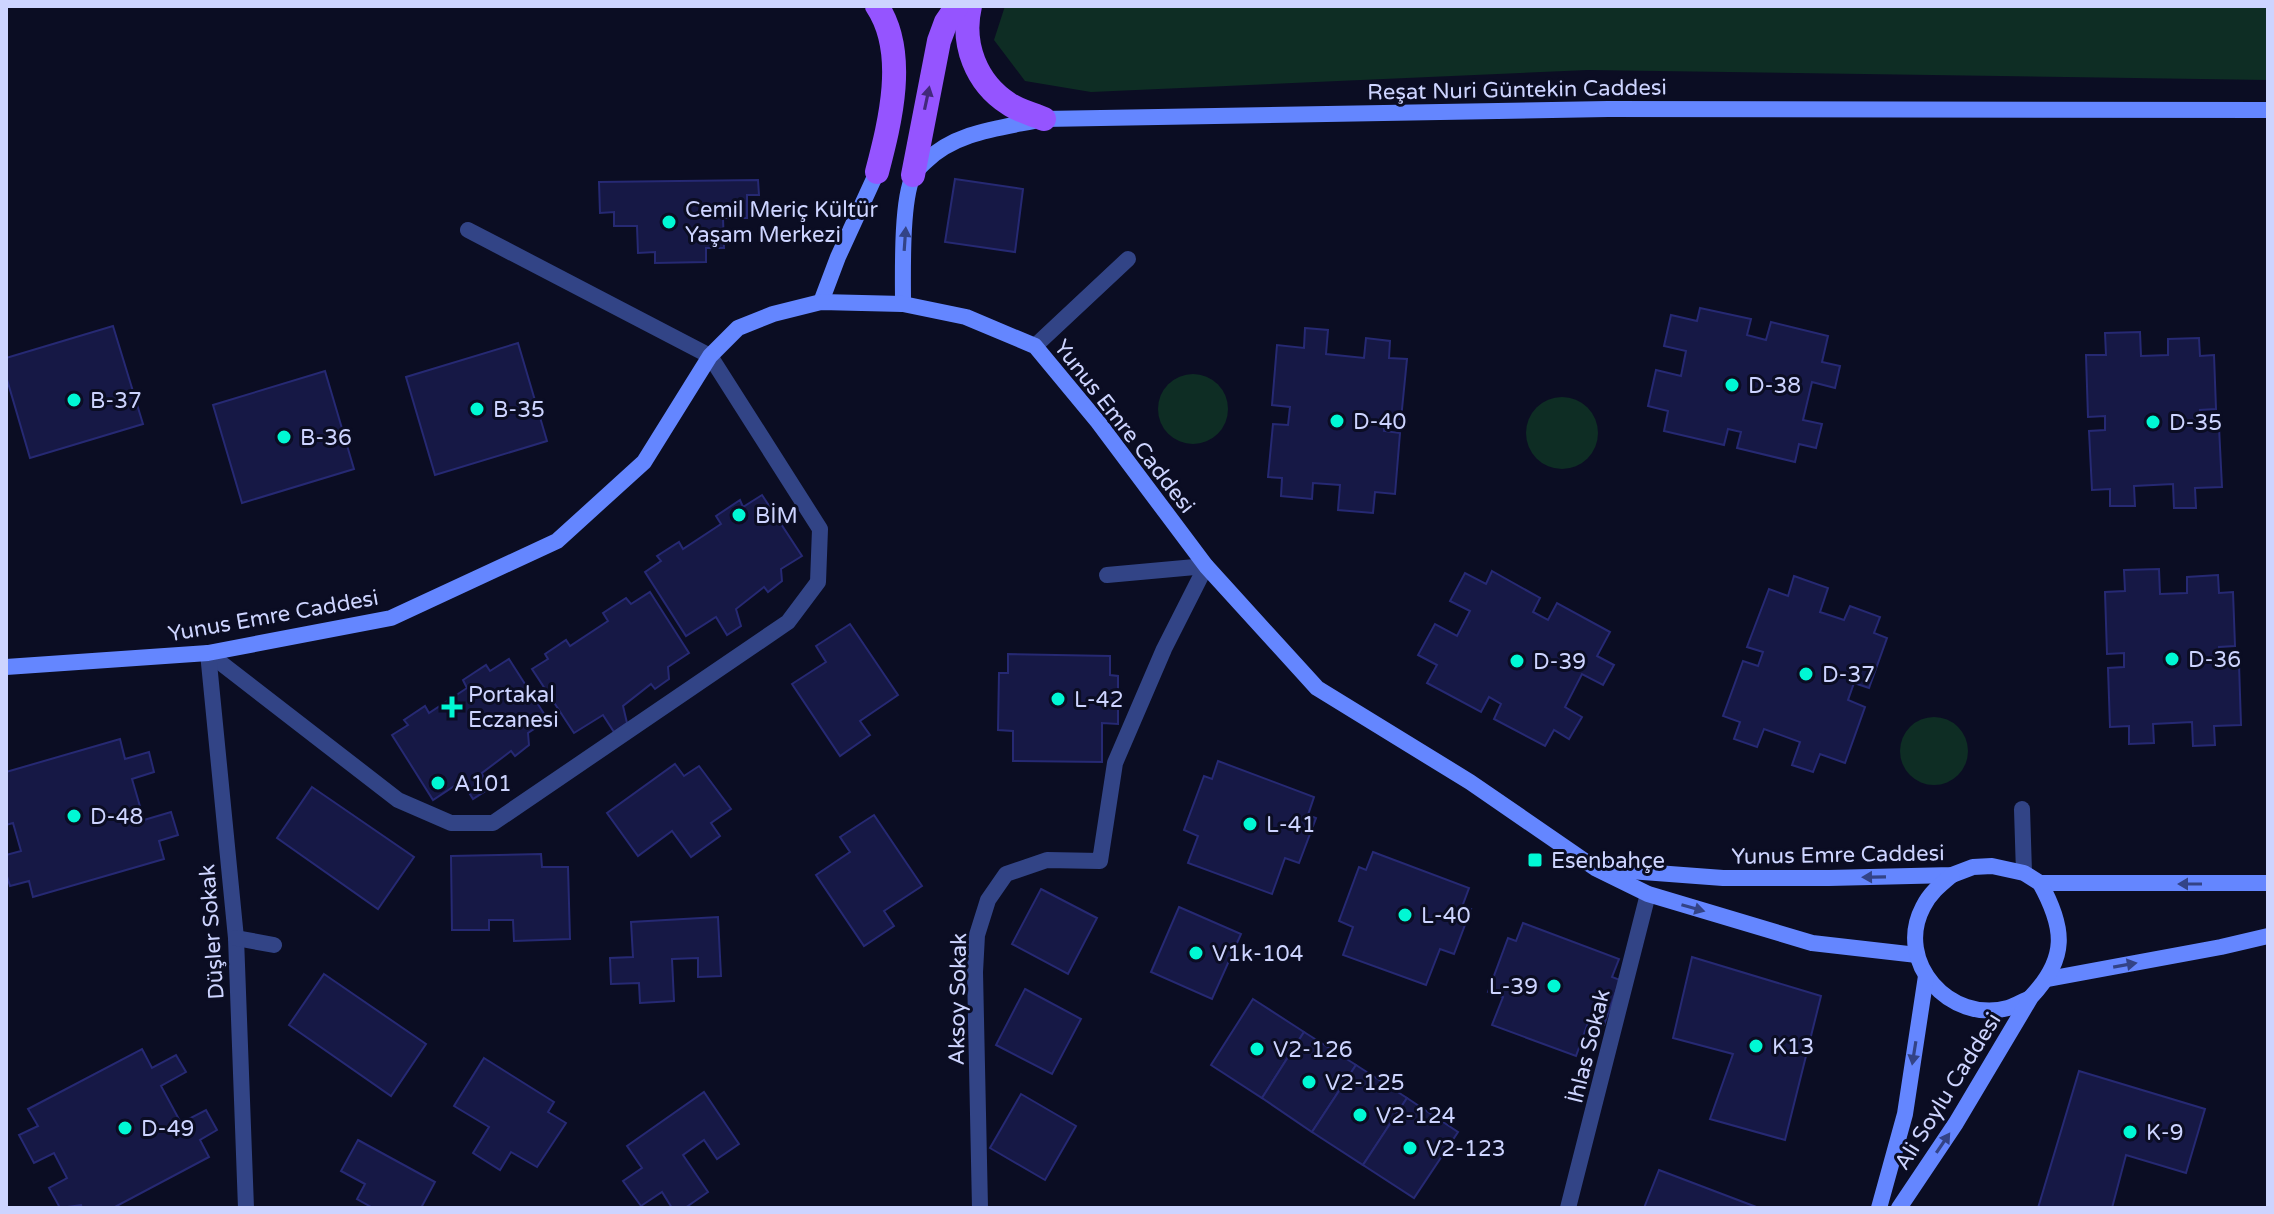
<svg xmlns="http://www.w3.org/2000/svg" width="2274" height="1214" font-family="'Varela Round',sans-serif">
  <style>
    .green { fill: #0e2d24 }
    .building { fill: #161845; stroke: #262973; stroke-width: 2 }
    .lines { fill: none; stroke-linecap: round; stroke-linejoin: round }
    .lane { stroke: #324486; stroke-width: 16 }
    .secondary { stroke: #6486ff; stroke-width: 16 }
    .primary { stroke: #9554ff; stroke-width: 24 }
    .oneway { fill: #42297b }
    .oneway2 { fill: #334386 }
    .poi-dot { fill: #00f8d4; stroke: #0b0d23; stroke-width: 3 }
    .labels { text-anchor: middle; stroke-width: 6; stroke-linejoin: round; paint-order: stroke }
    .street-label { font-size: 22px; fill: #cdd4ff; stroke: #0b0d23 }
    .poi-label { font-size: 22px; fill: #cdd4ff; stroke: #0b0d23; text-anchor: start }
  </style>
  <rect width="100%" height="100%" fill="#0b0d23"/>
  <g class="green">
    <polygon points="1005,6 2268,6 2268,80 1588,70 1091,92 1025,81 994,40"/>
    <circle cx="1193" cy="409" r="35"/>
    <circle cx="1562" cy="433" r="36"/>
    <circle cx="1934" cy="751" r="34"/>
  </g>
  <g class="building">
    <polygon points="955,179 1023,189 1015,252 945,242"/>
    <polygon points="758,180 759,195 747,195 747,218 723,218 724,248 706,248 706,262 655,263 655,252 638,253 637,226 614,226 614,212 600,213 599,182"/>
    <polygon points="1700,308 1751,319 1747,335 1766,340 1771,322 1828,336 1822,362 1840,366 1835,388 1812,382 1803,420 1822,424 1816,448 1799,444 1795,462 1737,448 1741,432 1728,429 1724,445 1664,431 1668,411 1648,406 1656,370 1681,376 1686,351 1664,346 1671,315 1697,321"/>
    <polygon points="113,326 143,424 30,458 6,376 6,358"/>
    <polygon points="1305,328 1328,330 1326,354 1364,358 1366,338 1390,341 1389,358 1407,359 1401,419 1386,417 1384,431 1400,433 1395,494 1375,492 1373,513 1338,510 1340,485 1313,483 1312,499 1281,496 1282,478 1268,477 1273,424 1288,425 1290,407 1272,405 1277,345 1304,348"/>
    <polygon points="2140,332 2141,356 2168,355 2168,339 2199,338 2200,356 2214,355 2216,409 2200,410 2201,428 2219,427 2222,487 2195,488 2196,508 2174,508 2173,484 2134,486 2135,506 2110,506 2110,489 2092,490 2089,431 2105,430 2105,416 2088,417 2086,355 2106,355 2105,333"/>
    <polygon points="518,343 547,441 435,475 406,377"/>
    <polygon points="325,371 354,469 242,503 213,405"/>
    <polygon points="762,495 802,556 781,569 782,581 768,592 764,587 736,609 741,626 727,635 716,617 686,636 645,572 661,561 657,556 679,542 683,549 721,524 716,516 740,500 743,507"/>
    <polygon points="2159,569 2160,594 2187,593 2187,577 2218,575 2219,593 2233,592 2235,646 2219,647 2220,665 2239,664 2241,725 2214,726 2215,745 2193,746 2192,722 2153,724 2154,743 2129,744 2129,726 2110,727 2108,668 2124,667 2124,653 2107,654 2105,592 2125,591 2124,570"/>
    <polygon points="1492,571 1540,598 1533,612 1548,620 1557,603 1610,632 1597,656 1614,665 1603,685 1582,674 1565,707 1582,717 1569,739 1554,730 1545,746 1494,719 1501,704 1489,697 1481,712 1427,683 1437,665 1418,655 1435,624 1457,636 1470,611 1450,601 1465,573 1486,584"/>
    <polygon points="1794,576 1828,588 1820,612 1844,620 1850,606 1880,617 1874,633 1887,638 1869,688 1854,683 1848,700 1865,707 1845,763 1820,754 1813,772 1792,765 1800,742 1764,729 1757,747 1734,739 1740,722 1723,716 1743,661 1758,666 1763,652 1747,647 1769,589 1788,596"/>
    <polygon points="650,592 689,653 668,667 669,679 655,689 651,684 623,706 627,723 614,732 603,715 574,733 532,669 548,659 545,654 566,640 570,646 608,621 603,613 626,598 631,604"/>
    <polygon points="850,624 898,695 860,721 870,735 840,756 792,684 826,662 816,646"/>
    <polygon points="1008,654 1110,656 1110,675 1118,676 1118,724 1102,723 1102,762 1013,761 1013,731 998,730 999,673 1008,673"/>
    <polygon points="509,659 548,720 528,733 529,745 515,756 511,751 482,773 487,790 473,799 462,781 433,800 392,735 408,725 404,720 425,706 429,713 467,688 463,680 486,665 490,671"/>
    <polygon points="120,739 125,759 149,752 154,772 132,779 144,820 171,812 178,835 159,841 164,859 33,897 29,881 10,886 6,873 6,855 21,851 13,823 6,825 6,772"/>
    <polygon points="1218,761 1314,797 1308,815 1316,818 1299,863 1285,858 1272,894 1188,863 1198,836 1184,830 1204,776 1212,779"/>
    <polygon points="675,764 684,776 699,766 731,809 711,823 720,836 691,857 672,831 638,856 607,813"/>
    <polygon points="312,787 414,857 378,909 277,838"/>
    <polygon points="874,815 922,886 884,911 894,926 864,946 816,875 850,852 840,837"/>
    <polygon points="1373,852 1469,888 1462,907 1471,909 1454,954 1440,949 1426,985 1343,955 1353,927 1339,921 1359,867 1366,870"/>
    <polygon points="541,854 542,867 568,867 570,939 514,941 513,920 489,920 489,930 452,930 451,856"/>
    <polygon points="1041,889 1097,918 1068,974 1012,944"/>
    <polygon points="1179,907 1241,934 1212,999 1151,972"/>
    <polygon points="718,917 721,976 698,977 698,958 672,959 674,1001 640,1003 639,983 611,984 610,958 633,957 631,922"/>
    <polygon points="1523,923 1619,959 1612,977 1620,980 1604,1025 1589,1020 1576,1056 1492,1025 1503,997 1488,992 1508,938 1516,941"/>
    <polygon points="1692,957 1821,996 1785,1140 1710,1119 1733,1054 1673,1038"/>
    <polygon points="324,974 426,1044 391,1096 289,1025"/>
    <polygon points="1025,989 1081,1019 1052,1074 996,1045"/>
    <polygon points="1253,999 1304,1032 1262,1098 1211,1065"/>
    <polygon points="1304,1032 1356,1065 1312,1132 1262,1098"/>
    <polygon points="142,1049 152,1068 176,1055 186,1072 161,1086 181,1123 206,1110 217,1130 200,1140 209,1157 113,1208 82,1208 81,1205 60,1208 49,1188 67,1178 54,1153 34,1163 19,1135 38,1126 28,1109"/>
    <polygon points="484,1058 554,1102 548,1112 566,1123 537,1167 511,1152 500,1170 473,1153 489,1127 454,1106"/>
    <polygon points="1356,1065 1407,1098 1363,1165 1312,1132"/>
    <polygon points="2079,1071 2205,1109 2186,1173 2126,1155 2112,1208 2038,1208"/>
    <polygon points="704,1092 739,1144 717,1159 704,1140 683,1155 708,1192 685,1208 672,1208 662,1192 641,1206 623,1181 642,1168 627,1146"/>
    <polygon points="1021,1094 1076,1126 1045,1180 990,1148"/>
    <polygon points="1407,1098 1458,1132 1414,1198 1363,1165"/>
    <polygon points="358,1140 435,1182 421,1208 373,1208 357,1199 365,1184 341,1171"/>
    <polygon points="1659,1170 1759,1208 1644,1208"/>
  </g>
  <g class="lines">
    <g class="lane">
      <polyline points="1035,346 1128,259"/>
      <polyline points="1107,575 1206,566"/>
      <polyline points="208,653 398,800 451,823 493,823 788,622 818,582 820,529 710,356 468,230"/>
      <polyline points="208,653 236,938 246,1208"/>
      <polyline points="2022,809 2024,873"/>
      <polyline points="236,938 274,945"/>
      <polyline points="980,1208 975,972 977,935 988,900 1006,874 1047,860 1100,861 1115,763 1164,649 1206,566"/>
      <polyline points="1568,1208 1648,894"/>
    </g>
    <g class="secondary">
      <polyline points="821,302 838,257 877,172"/>
      <path d="M 903,304 C 903,274 901,202 913,176 C 915,171 921,166 925,162 C 956,131 1002,128 1044,119 L 1608,109 L 2268,110"/>
      <polyline points="6,667 208,653 391,618 557,541 644,462 710,356 738,328 773,314 821,302 903,304 966,317 1035,346 1098,422 1206,566 1317,688 1470,782 1595,868 1648,894 1812,943 1917,955"/>
      <polyline points="1603,869 1723,878 1829,878 1952,875 1973,867 1992,866 2024,873 2040,883 2268,883"/>
      <path d="M 1952,875 C 1940,885 1930,893 1923,907 C 1894,962 1950,1024 2008,1008 C 2015,1006 2023,1001 2030,998"/>
      <polyline points="2048,979 2221,947 2268,936"/>
      <polyline points="1879,1208 1905,1114 1926,976"/>
      <path d="M 1899,1208 L 1956,1123 L 2031,997 C 2068,958 2065,928 2040,883"/>
    </g>
    <g class="primary">
      <path d="M 970,6 C 961,44 976,83 1009,104 C 1019,111 1033,114 1044,119"/>
      <path d="M 877,172 C 890,122 908,53 877,6"/>
      <polyline points="913,175 939,41 946,22 957,6"/>
    </g>
  </g>
  <defs><path id="oneway-solid" d="M-6-.8H1V-3.2L6.5 0L1 3.2V.8H-6Z" transform="scale(2)"/></defs>
  <use class="oneway" href="#oneway-solid" transform="translate(927 98) rotate(-78)"/>
  <g class="oneway2">
    <use href="#oneway-solid" transform="translate(905 239) rotate(-86)"/>
    <use href="#oneway-solid" transform="translate(1874 877) rotate(179)"/>
    <use href="#oneway-solid" transform="translate(2190 884) rotate(-180)"/>
    <use href="#oneway-solid" transform="translate(1693 908) rotate(16)"/>
    <use href="#oneway-solid" transform="translate(2125 965) rotate(-10)"/>
    <use href="#oneway-solid" transform="translate(1914 1053) rotate(99)"/>
    <use href="#oneway-solid" transform="translate(1943 1143) rotate(-56)"/>
  </g>
  <g class="poi-dot">
    <circle cx="669" cy="222" r="8"/>
    <circle cx="1732" cy="385" r="8"/>
    <circle cx="74" cy="400" r="8"/>
    <circle cx="477" cy="409" r="8"/>
    <circle cx="1337" cy="421" r="8"/>
    <circle cx="2153" cy="422" r="8"/>
    <circle cx="284" cy="437" r="8"/>
    <circle cx="739" cy="515" r="8"/>
    <circle cx="2172" cy="659" r="8"/>
    <circle cx="1517" cy="661" r="8"/>
    <circle cx="1806" cy="674" r="8"/>
    <circle cx="1058" cy="699" r="8"/>
    <path d="M448 695h8v8h8v8h-8v8h-8v-8h-8v-8h8z"/>
    <circle cx="438" cy="783" r="8"/>
    <circle cx="74" cy="816" r="8"/>
    <circle cx="1250" cy="824" r="8"/>
    <rect x="1527" y="852" width="16" height="16" rx="4"/>
    <circle cx="1405" cy="915" r="8"/>
    <circle cx="1196" cy="953" r="8"/>
    <circle cx="1554" cy="986" r="8"/>
    <circle cx="1756" cy="1046" r="8"/>
    <circle cx="1257" cy="1049" r="8"/>
    <circle cx="1309" cy="1082" r="8"/>
    <circle cx="1360" cy="1115" r="8"/>
    <circle cx="125" cy="1128" r="8"/>
    <circle cx="2130" cy="1132" r="8"/>
    <circle cx="1410" cy="1148" r="8"/>
  </g>
  <g class="labels">
    <g class="street-label">
      <text transform="translate(1517 89) rotate(-1)" y="8">Reşat Nuri Güntekin Caddesi</text>
      <text transform="translate(1125 426) rotate(52)" y="8">Yunus Emre Caddesi</text>
      <text transform="translate(273 615) rotate(-10)" y="8">Yunus Emre Caddesi</text>
      <text transform="translate(1838 854) rotate(-1)" y="8">Yunus Emre Caddesi</text>
      <text transform="translate(211 932) rotate(-94)" y="8">Düşler Sokak</text>
      <text transform="translate(957 999) rotate(-89)" y="8">Aksoy Sokak</text>
      <text transform="translate(1588 1046) rotate(-76)" y="8">İhlas Sokak</text>
      <text transform="translate(1947 1091) rotate(-58)" y="8">Ali Soylu Caddesi</text>
    </g>
    <g class="poi-label">
      <text x="685" y="217">Cemil Meriç Kültür<tspan x="685" dy="25">Yaşam Merkezi</tspan></text>
      <text x="1748" y="393">D-38</text>
      <text x="90" y="408">B-37</text>
      <text x="493" y="417">B-35</text>
      <text x="1353" y="429">D-40</text>
      <text x="2169" y="430">D-35</text>
      <text x="300" y="445">B-36</text>
      <text x="755" y="523">BİM</text>
      <text x="2188" y="667">D-36</text>
      <text x="1533" y="669">D-39</text>
      <text x="1822" y="682">D-37</text>
      <text x="468" y="702">Portakal<tspan x="468" dy="25">Eczanesi</tspan></text>
      <text x="1074" y="707">L-42</text>
      <text x="454" y="791">A101</text>
      <text x="90" y="824">D-48</text>
      <text x="1266" y="832">L-41</text>
      <text x="1551" y="868">Esenbahçe</text>
      <text x="1421" y="923">L-40</text>
      <text x="1212" y="961">V1k-104</text>
      <text x="1538" y="994" text-anchor="end">L-39</text>
      <text x="1772" y="1054">K13</text>
      <text x="1273" y="1057">V2-126</text>
      <text x="1325" y="1090">V2-125</text>
      <text x="1376" y="1123">V2-124</text>
      <text x="141" y="1136">D-49</text>
      <text x="2146" y="1140">K-9</text>
      <text x="1426" y="1156">V2-123</text>
    </g>
  </g>
  <rect width="2274" height="1214" fill="none" stroke="#cdd4ff" stroke-width="16"/>
</svg>
